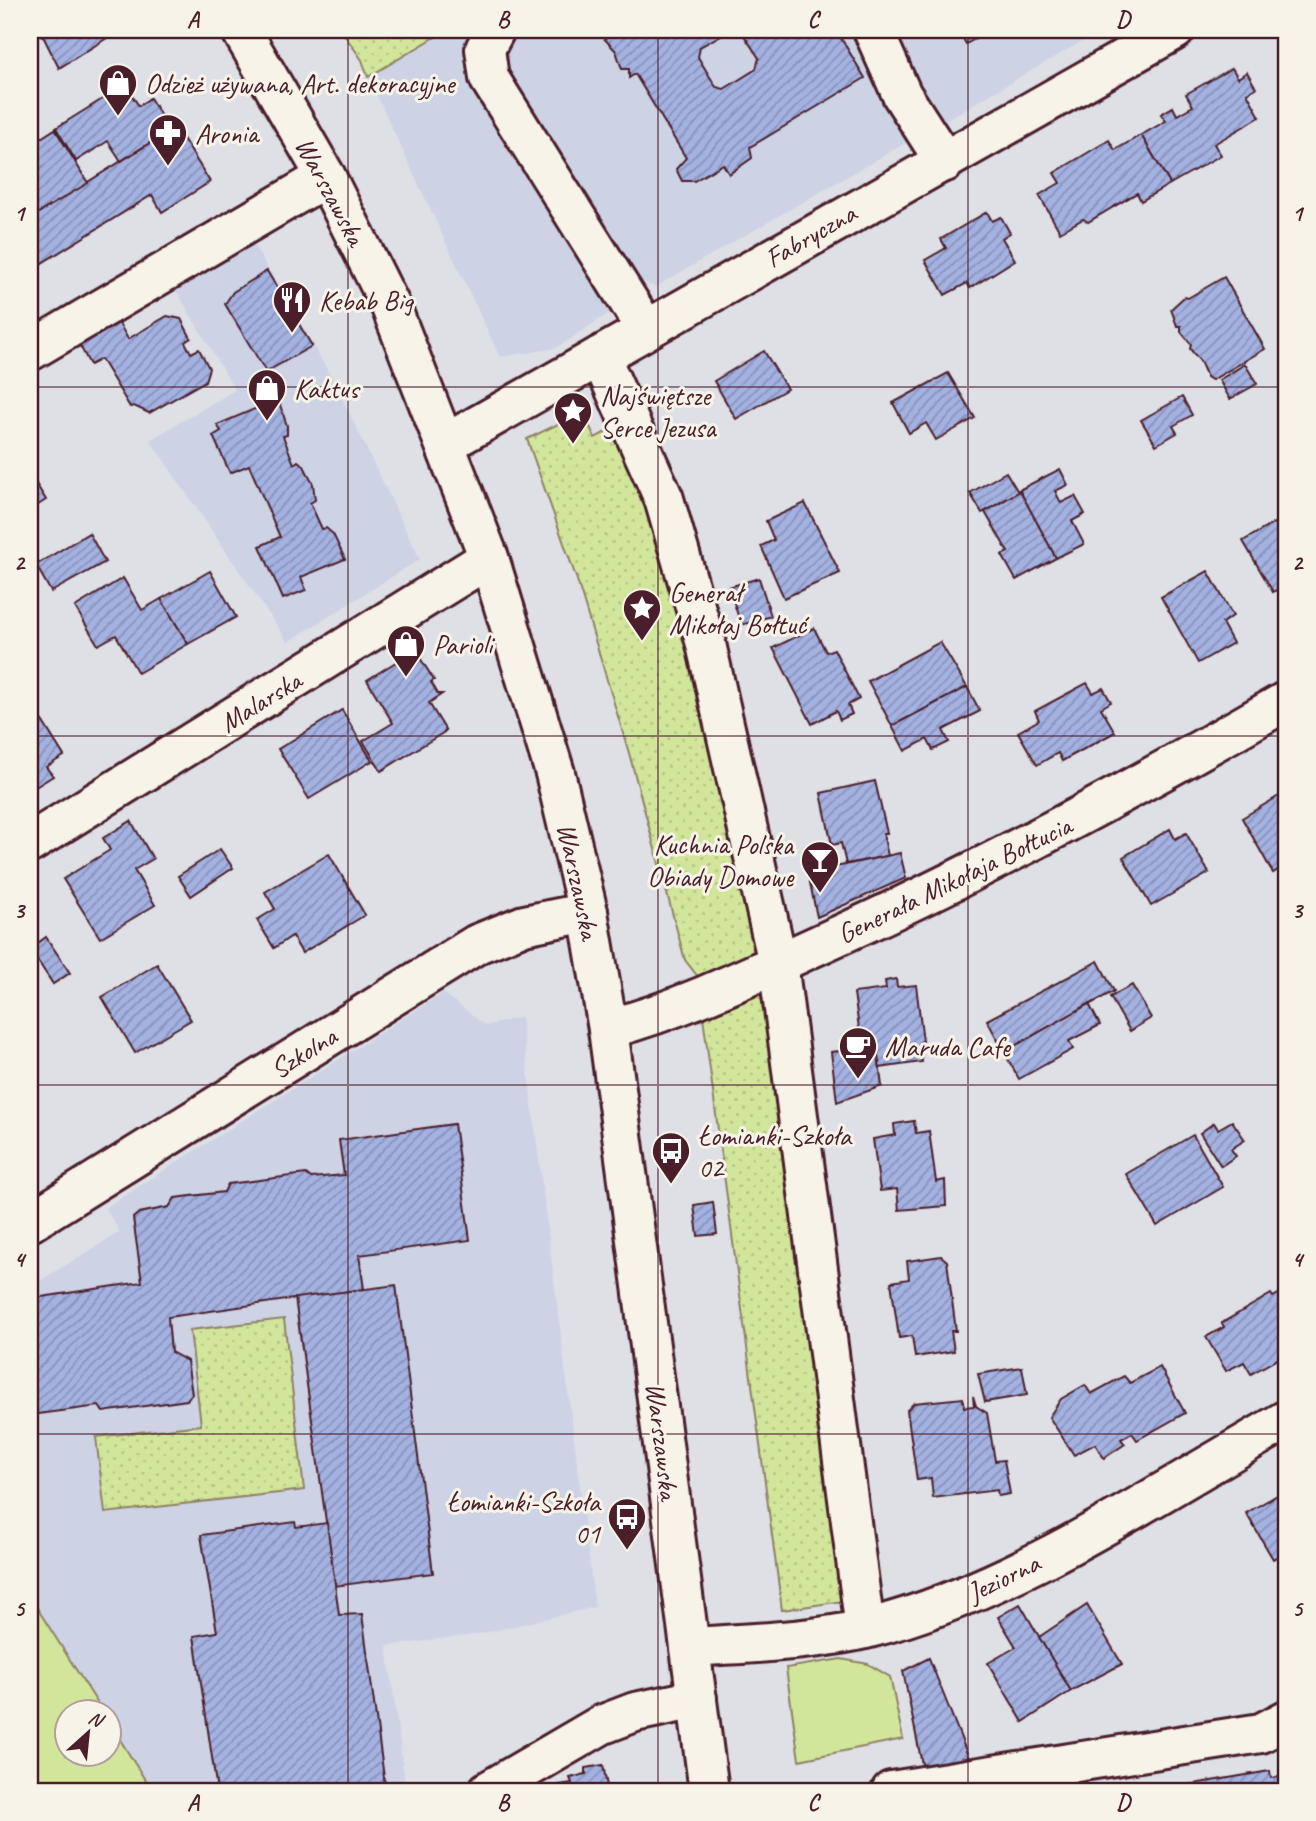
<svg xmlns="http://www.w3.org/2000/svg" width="1316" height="1821" font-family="Caveat,sans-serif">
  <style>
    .built { fill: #cdd2e5; fill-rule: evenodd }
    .grass { fill: #d2e69b; stroke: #8e8263; stroke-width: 2 }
    .park { fill: url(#park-dots); stroke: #8e8263; stroke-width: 2 }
    .building { fill: url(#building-hatch); stroke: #4a1f2b; stroke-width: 2 }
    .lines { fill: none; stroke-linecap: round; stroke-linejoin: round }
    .minor-casing { stroke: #4a1f2b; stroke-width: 44 }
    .minor { stroke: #f7f3e8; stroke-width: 38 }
    .grid { fill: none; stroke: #4a1f2b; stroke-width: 2; stroke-opacity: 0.55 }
    .labels { text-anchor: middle; stroke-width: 6; stroke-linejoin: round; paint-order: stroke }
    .poi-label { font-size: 28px; fill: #4a1f2b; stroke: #f7f3e8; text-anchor: start }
    .street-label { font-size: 28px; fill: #4a1f2b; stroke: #f7f3e8 }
    .neatline { fill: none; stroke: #4a1f2b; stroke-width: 2.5 }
    .grid-label { font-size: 23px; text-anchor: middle; font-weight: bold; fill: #4a1f2b }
  </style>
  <defs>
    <pattern id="park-dots" width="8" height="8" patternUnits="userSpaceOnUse" patternTransform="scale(1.75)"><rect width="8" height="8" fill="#d2e69b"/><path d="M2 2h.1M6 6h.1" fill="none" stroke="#b6c586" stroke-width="1.8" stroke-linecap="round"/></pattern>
    <pattern id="building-hatch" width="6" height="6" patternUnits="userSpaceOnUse" patternTransform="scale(1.75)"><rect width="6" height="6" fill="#a4b2e2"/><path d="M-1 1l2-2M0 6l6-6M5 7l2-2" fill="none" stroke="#8890b7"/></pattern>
  </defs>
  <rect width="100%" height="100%" fill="#dee0e6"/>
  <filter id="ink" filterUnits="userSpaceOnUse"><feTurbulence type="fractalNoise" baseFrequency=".0143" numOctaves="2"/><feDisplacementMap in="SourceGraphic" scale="14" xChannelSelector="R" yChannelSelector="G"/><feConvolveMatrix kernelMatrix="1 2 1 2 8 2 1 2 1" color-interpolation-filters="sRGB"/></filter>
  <g filter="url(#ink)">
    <g class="built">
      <polygon points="447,30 1102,30 655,287 640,281 607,299 609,313 556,348 500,357 368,77"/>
      <polygon points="252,242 332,378 420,559 288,642 150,440 235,390 174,287"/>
      <path d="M 443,993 L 486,1026 L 521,1017 L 595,1607 L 480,1634 L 387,1646 L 406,1791 L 30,1791 L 30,1287 L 120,1232 L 105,1208 ZM 66,1713 L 108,1713 L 108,1755 L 66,1755 Z"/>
    </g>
    <g class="grass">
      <polygon points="30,1597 103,1712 66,1713 66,1755 108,1755 109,1722 152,1791 30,1791"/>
      <polygon points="841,1659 868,1664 890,1677 903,1739 799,1760 786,1668"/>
    </g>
    <g class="park">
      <polygon points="341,30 447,30 368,77 362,60"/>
      <polygon points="583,412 595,438 618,426 651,505 692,637 758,951 699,978 685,960 629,753 577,580 527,439"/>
      <polygon points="764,992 843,1601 782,1610 703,1017"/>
      <polygon points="284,1319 304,1490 105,1513 96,1437 201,1425 190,1330"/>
    </g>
    <g class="building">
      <polygon points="36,30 113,30 115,33 59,68 44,38"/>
      <polygon points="730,30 700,47 698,57 716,87 724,89 756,69 759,58 741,31 735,30 836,30 865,78 750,147 752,158 729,174 723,164 694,181 682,181 676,169 686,158 635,74 629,78 629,69 622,69 616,51 596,30"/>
      <polygon points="958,30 991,30 966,44"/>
      <polygon points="1232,68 1238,78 1247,72 1256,88 1247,93 1260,117 1214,144 1221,155 1170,184 1141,135 1166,121 1161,114 1173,107 1177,115 1193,106 1186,94"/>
      <polygon points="125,85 139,106 150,98 170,130 121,161 108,141 76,161 56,128"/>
      <polygon points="176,127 210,182 162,212 152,195 37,266 30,254 30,218"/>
      <polygon points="55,129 88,183 30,218 30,145"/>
      <polygon points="1141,135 1170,184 1141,201 1137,193 1088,222 1083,219 1060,232 1039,195 1060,183 1054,173 1109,140 1115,150"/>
      <polygon points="987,212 992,221 1001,217 1010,233 1002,238 1015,260 970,288 967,283 945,295 925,260 946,248 941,239"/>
      <polygon points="267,271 312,346 266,372 225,304 233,292"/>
      <polygon points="1224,277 1265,349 1212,380 1207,377 1200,361 1190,349 1191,344 1181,332 1181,326 1177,326 1171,309 1184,297 1188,298"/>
      <polygon points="167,316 181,319 191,338 185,342 191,353 199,349 209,368 205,381 149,413 134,406 130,407 101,359 90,365 78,342 117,320 128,339"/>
      <polygon points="764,351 787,389 736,419 714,381"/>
      <polygon points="1245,364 1257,384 1230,399 1219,380"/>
      <polygon points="948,373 975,418 936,440 926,423 909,433 893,403"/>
      <polygon points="1182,397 1192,415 1173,426 1177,433 1156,445 1141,420"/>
      <polygon points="278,399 287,426 287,435 283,436 294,464 298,461 304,466 313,484 315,500 310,503 322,529 326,528 333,534 345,559 301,577 306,590 283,599 260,546 280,537 249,465 230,473 213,436 221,431 217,425"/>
      <polygon points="1060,469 1068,485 1055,491 1061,503 1075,496 1085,514 1072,521 1084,544 1056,558 1019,490"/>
      <polygon points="1006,472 1018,492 982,513 970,493"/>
      <polygon points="30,474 46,500 30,510"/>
      <polygon points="1020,491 1056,558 1016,580 1002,555 1008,552 985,512"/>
      <polygon points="805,503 840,573 784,598 761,546 774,540 766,521"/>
      <polygon points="1286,516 1286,584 1273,592 1243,541"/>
      <polygon points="89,533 105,562 51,592 36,565"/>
      <polygon points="210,571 236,617 188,644 161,599"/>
      <polygon points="1208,571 1233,616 1222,623 1233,643 1198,663 1161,597"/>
      <polygon points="123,578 142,610 161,599 188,644 138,673 116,635 98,645 75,607"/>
      <polygon points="759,578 771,616 741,625 729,587"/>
      <polygon points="814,628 826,652 834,649 859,699 848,705 852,714 840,720 836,711 812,724 773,648"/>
      <polygon points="940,642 967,687 892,726 868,681"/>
      <polygon points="415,650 434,680 431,682 438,694 442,694 429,703 446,731 381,771 363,741 393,723 367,680"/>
      <polygon points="1087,683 1093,693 1103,688 1111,702 1101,708 1115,732 1062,761 1058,753 1037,765 1018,732 1039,720 1035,711"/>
      <polygon points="967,687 980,711 943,730 949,742 933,750 927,739 905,751 892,726"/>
      <polygon points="342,710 372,761 309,799 278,749"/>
      <polygon points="36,711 64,756 46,767 53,776 34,788 30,782 30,715"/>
      <polygon points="875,781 887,833 883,833 888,856 846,864 841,843 832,845 821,793"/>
      <polygon points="1279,796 1286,805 1286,865 1273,873 1242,818"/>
      <polygon points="131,821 153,859 134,870 155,905 100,938 63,879 110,850 103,838"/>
      <polygon points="1170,829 1175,839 1186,833 1209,873 1151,906 1123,857"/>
      <polygon points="220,849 233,868 191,896 178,876"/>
      <polygon points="900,853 906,878 817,917 808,873"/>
      <polygon points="329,854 365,915 302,953 292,936 274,948 257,920 275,909 265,892"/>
      <polygon points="46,937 70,973 53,984 30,949"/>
      <polygon points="1098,961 1114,991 1004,1052 987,1020"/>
      <polygon points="157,964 191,1020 135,1053 102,997"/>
      <polygon points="896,979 897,987 916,985 923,1041 920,1042 922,1062 879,1068 877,1047 862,1049 854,993 886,989 885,981"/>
      <polygon points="1132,985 1151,1018 1130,1031 1110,997"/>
      <polygon points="1089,1004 1100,1025 1069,1041 1073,1049 1019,1079 1004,1052"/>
      <polygon points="877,1047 882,1086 837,1102 831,1052"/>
      <polygon points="914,1121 916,1133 929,1131 936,1182 945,1180 946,1206 899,1210 897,1189 880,1191 873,1139 895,1135 894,1124"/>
      <polygon points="1232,1121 1245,1140 1231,1149 1236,1156 1221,1166 1200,1133 1214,1123 1218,1129"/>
      <polygon points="454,1124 470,1240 359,1255 364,1289 168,1317 171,1352 187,1361 192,1394 187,1400 103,1412 99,1406 30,1415 30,1305 35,1298 142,1282 133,1218 139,1213 169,1207 175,1198 224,1192 228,1184 306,1174 311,1178 344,1175 339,1140"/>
      <polygon points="1193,1135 1223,1187 1157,1226 1126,1174"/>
      <polygon points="713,1202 717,1234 698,1236 694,1205"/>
      <polygon points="941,1256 947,1261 956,1331 951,1331 954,1351 915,1357 912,1336 899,1338 891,1282 909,1279 907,1261"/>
      <polygon points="396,1285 433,1573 335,1586 295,1298"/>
      <polygon points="1282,1292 1286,1299 1286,1354 1251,1374 1244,1362 1226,1371 1206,1337 1224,1327 1222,1323 1271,1294 1273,1297"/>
      <polygon points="1022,1367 1027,1395 985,1402 978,1374"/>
      <polygon points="1160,1367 1185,1413 1137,1440 1132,1433 1121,1439 1125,1444 1104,1458 1095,1444 1074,1455 1049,1417 1061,1399 1085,1385 1091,1394 1124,1376 1130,1383"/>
      <polygon points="973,1396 976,1406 987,1413 995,1461 1004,1460 1010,1494 998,1496 997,1490 933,1498 931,1478 917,1480 907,1410 914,1403 963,1398 964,1407 974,1406"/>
      <polygon points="1286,1490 1286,1552 1273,1559 1246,1513"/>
      <polygon points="295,1522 296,1527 327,1523 339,1615 362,1614 385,1785 337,1791 217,1791 194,1636 217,1632 201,1535"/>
      <polygon points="1020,1604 1071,1691 1023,1722 988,1663 1016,1647 998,1617"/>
      <polygon points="1087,1605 1122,1664 1071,1691 1039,1637"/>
      <polygon points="929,1658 972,1766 924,1774 903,1671"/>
      <polygon points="603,1765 608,1791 561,1791 559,1785 572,1783 570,1778 586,1774 586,1768"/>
      <polygon points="1270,1771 1271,1778 1286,1776 1286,1791 1164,1789"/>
    </g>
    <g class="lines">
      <g class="minor-casing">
        <g id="minor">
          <polyline points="241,30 326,177 391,307 489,558 555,773 588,912 608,1029 709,1791"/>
          <polyline points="495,30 485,49 489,78 646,329"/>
          <polyline points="873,30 902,95 945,162"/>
          <polyline points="30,351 326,177"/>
          <polyline points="600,356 664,499 706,644 778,963 865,1629"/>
          <polyline points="445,444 1175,30"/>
          <polyline points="30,843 489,558"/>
          <path d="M 608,1029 C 682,1009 750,976 820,944 C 981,872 1134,789 1286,701"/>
          <polyline points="30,1222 477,944 524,925 588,912"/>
          <path d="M 690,1647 C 749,1643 811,1642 869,1628 C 1012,1592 1158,1493 1286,1420"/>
          <polyline points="488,1791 601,1725 635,1712 697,1699"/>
          <polyline points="891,1791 1261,1733 1286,1720"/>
        </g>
      </g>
      <use href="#minor" class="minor"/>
    </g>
  </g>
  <path class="grid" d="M 348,30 L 348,1791M 658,30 L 658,1791M 968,30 L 968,1791M 30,387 L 1286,387M 30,736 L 1286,736M 30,1085 L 1286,1085M 30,1434 L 1286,1434"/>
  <defs>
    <g id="shop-pin" transform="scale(2.0125)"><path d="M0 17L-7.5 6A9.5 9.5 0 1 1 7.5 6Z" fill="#4a1f2b" stroke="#f7f3e8"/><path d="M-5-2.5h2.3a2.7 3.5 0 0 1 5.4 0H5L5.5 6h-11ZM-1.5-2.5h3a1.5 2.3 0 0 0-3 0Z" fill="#fff"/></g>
    <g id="pharmacy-pin" transform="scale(2.0125)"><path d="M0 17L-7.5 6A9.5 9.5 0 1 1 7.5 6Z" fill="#4a1f2b" stroke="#f7f3e8"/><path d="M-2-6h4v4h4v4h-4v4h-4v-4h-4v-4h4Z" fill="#fff"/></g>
    <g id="restaurant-pin" transform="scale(2.0125)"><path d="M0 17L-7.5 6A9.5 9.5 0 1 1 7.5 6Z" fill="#4a1f2b" stroke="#f7f3e8"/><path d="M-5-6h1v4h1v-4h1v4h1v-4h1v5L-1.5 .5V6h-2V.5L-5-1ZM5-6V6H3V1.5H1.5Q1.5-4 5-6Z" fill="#fff"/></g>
    <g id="sight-pin" transform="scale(2.0125)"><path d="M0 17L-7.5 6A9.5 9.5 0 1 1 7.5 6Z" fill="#4a1f2b" stroke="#f7f3e8"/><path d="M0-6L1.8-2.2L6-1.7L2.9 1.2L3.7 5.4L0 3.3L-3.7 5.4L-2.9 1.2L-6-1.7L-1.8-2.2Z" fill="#fff"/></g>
    <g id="bar-pin" transform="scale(2.0125)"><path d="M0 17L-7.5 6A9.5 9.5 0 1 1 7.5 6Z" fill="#4a1f2b" stroke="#f7f3e8"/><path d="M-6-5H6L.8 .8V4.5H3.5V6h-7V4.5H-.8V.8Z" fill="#fff"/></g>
    <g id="cafe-pin" transform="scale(2.0125)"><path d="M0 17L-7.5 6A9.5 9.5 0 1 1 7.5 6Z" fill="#4a1f2b" stroke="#f7f3e8"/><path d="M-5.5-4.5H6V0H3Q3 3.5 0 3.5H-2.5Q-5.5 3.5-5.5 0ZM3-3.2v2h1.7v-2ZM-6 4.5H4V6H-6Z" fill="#fff"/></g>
    <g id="bus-pin" transform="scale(2.0125)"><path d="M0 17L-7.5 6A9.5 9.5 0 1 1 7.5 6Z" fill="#4a1f2b" stroke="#f7f3e8"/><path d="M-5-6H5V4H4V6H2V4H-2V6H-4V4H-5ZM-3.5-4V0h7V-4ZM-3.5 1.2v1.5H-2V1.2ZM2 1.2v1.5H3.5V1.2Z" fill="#fff"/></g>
  </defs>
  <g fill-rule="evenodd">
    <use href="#shop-pin" x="118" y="83"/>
    <use href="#pharmacy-pin" x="168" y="133"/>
    <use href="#restaurant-pin" x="292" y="300"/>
    <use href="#shop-pin" x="267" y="388"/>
    <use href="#sight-pin" x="573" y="411"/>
    <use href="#sight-pin" x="642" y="608"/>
    <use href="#shop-pin" x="406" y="644"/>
    <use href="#bar-pin" x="820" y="860"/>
    <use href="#cafe-pin" x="858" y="1046"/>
    <use href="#bus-pin" x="671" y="1151"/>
    <use href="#bus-pin" x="627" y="1517"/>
  </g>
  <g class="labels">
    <g class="poi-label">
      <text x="145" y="93">Odzież używana, Art. dekoracyjne</text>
      <text x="195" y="143">Aronia</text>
      <text x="319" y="310">Kebab Big</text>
      <text x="294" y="398">Kaktus</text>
      <text x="600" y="405">Najświętsze<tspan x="600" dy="32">Serce Jezusa</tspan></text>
      <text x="669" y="602">Generał<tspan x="669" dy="32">Mikołaj Bołtuć</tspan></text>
      <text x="433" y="654">Parioli</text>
      <text x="793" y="854" text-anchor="end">Kuchnia Polska<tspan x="793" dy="32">Obiady Domowe</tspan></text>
      <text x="885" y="1056">Maruda Cafe</text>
      <text x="698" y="1145">Łomianki-Szkoła<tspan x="698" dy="32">02</tspan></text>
      <text x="600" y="1511" text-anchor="end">Łomianki-Szkoła<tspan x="600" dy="32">01</tspan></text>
    </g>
    <g class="street-label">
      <text transform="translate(331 191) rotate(62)" y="10">Warszawska</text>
      <text transform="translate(810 235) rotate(-30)" y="10">Fabryczna</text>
      <text transform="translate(260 701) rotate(-32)" y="10">Malarska</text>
      <text transform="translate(954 879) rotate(-26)" y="10">Generała Mikołaja Bołtucia</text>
      <text transform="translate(579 881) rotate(78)" y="10">Warszawska</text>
      <text transform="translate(303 1052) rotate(-32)" y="10">Szkolna</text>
      <text transform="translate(663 1441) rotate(83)" y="10">Warszawska</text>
      <text transform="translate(1003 1577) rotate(-26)" y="10">Jeziorna</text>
    </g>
  </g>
  <rect width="1316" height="1821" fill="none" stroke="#f7f3e8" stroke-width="77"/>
  <g transform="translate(88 1733) rotate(27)"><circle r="33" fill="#f7f3e8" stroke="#b29e9c" stroke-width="2"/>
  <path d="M0-5L12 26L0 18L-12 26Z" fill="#4a1f2b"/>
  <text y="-10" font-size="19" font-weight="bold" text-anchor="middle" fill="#4a1f2b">N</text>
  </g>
  <rect x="38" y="38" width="1240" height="1745" class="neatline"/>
  <g class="grid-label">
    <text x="193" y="27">A</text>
    <text x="503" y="27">B</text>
    <text x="813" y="27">C</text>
    <text x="1123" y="27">D</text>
    <text x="19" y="221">1</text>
    <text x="1297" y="221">1</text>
    <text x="19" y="570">2</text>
    <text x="1297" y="570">2</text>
    <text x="19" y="918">3</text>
    <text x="1297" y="918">3</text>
    <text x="19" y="1267">4</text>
    <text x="1297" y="1267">4</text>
    <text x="19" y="1616">5</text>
    <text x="1297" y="1616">5</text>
    <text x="193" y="1810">A</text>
    <text x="503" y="1810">B</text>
    <text x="813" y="1810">C</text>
    <text x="1123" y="1810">D</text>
  </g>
</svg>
